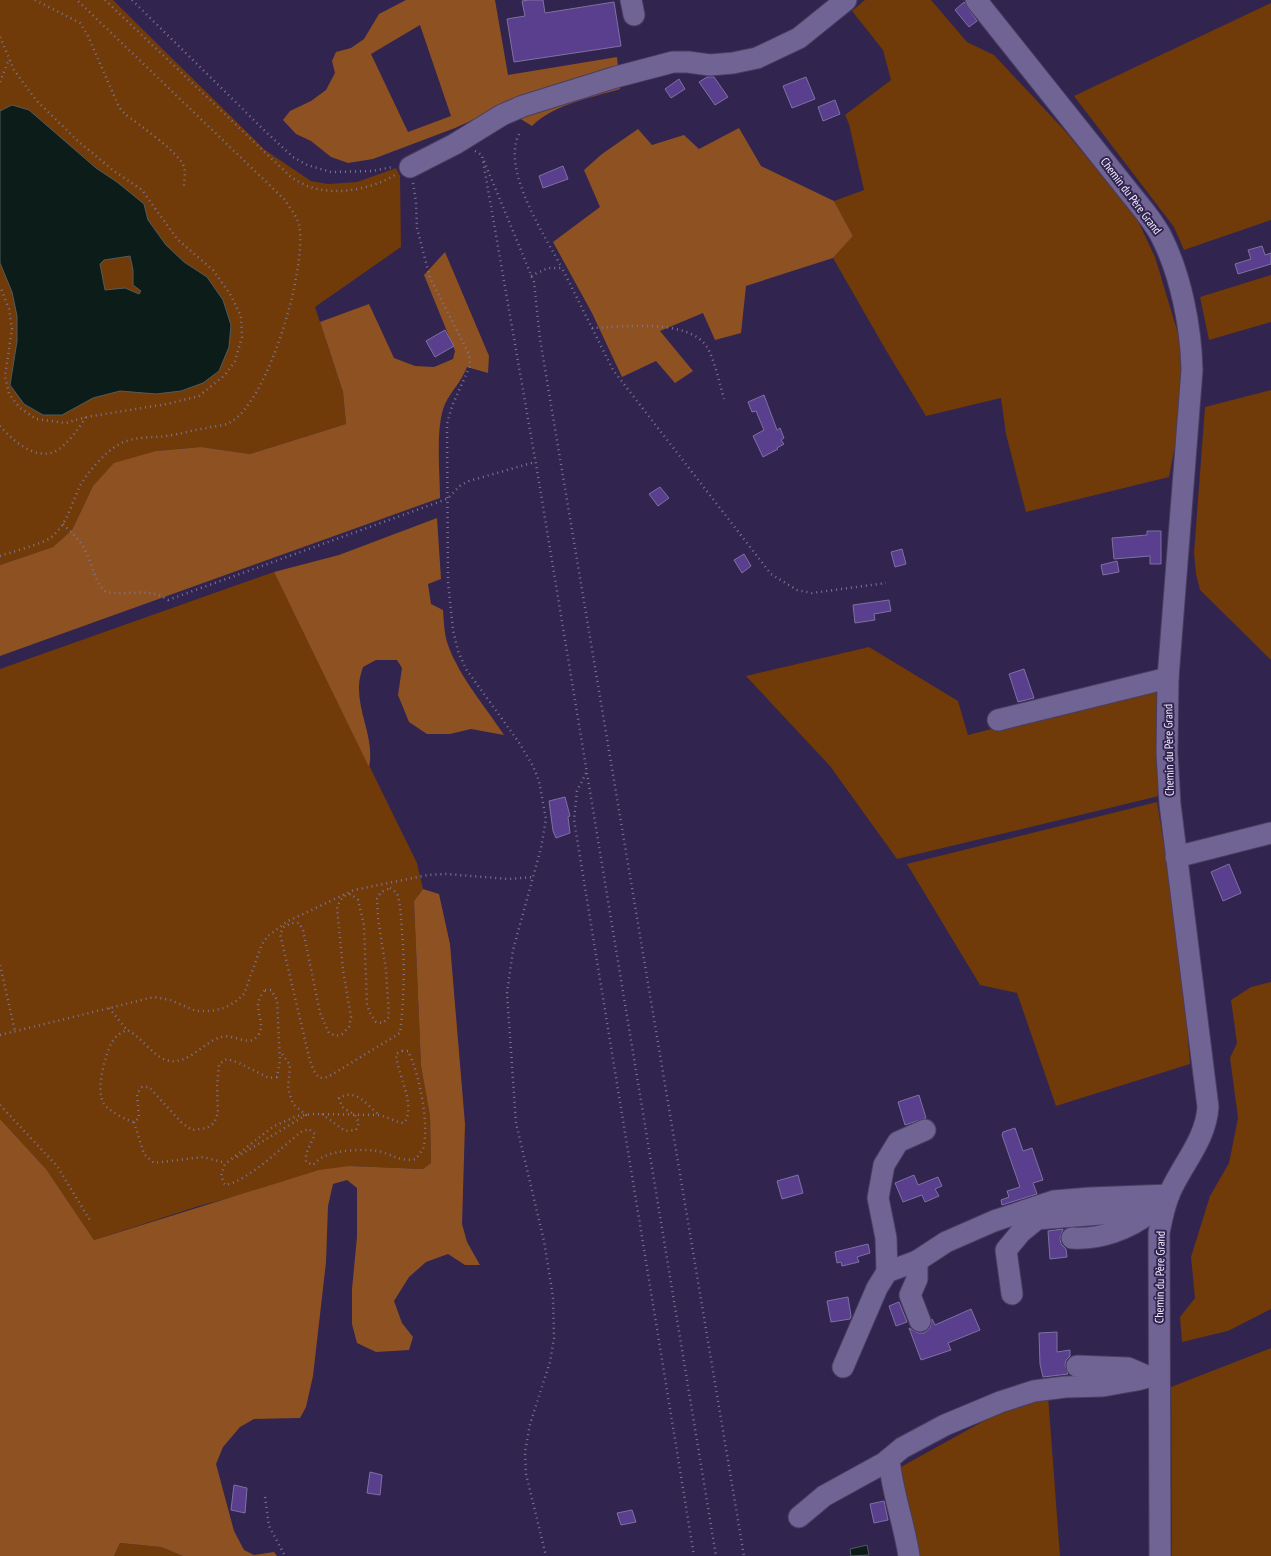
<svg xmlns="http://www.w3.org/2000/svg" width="1271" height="1556" font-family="'PT Sans Narrow',sans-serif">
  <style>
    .green { fill: #703a09 }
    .forest { fill: #8e5222; fill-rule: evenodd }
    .water { fill: #0c1d19; stroke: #515b5e; fill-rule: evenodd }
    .building { fill: #593f8e; stroke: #7e71a2 }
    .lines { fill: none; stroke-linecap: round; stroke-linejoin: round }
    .minor-casing { stroke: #493d60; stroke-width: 23 }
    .path { stroke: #7e7595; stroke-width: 2.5; stroke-dasharray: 1 4; stroke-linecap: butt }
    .minor { stroke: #706494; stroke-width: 21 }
    .labels { text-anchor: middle; stroke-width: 4; stroke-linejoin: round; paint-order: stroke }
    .street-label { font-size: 12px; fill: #f1edfe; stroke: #31244f }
  </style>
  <rect width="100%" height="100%" fill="#31244f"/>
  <g class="green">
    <polygon points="0,0 113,0 265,150 311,181 328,184 357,182 396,168 400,176 401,247 315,307 343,392 346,424 250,454 201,447 156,451 93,486 72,530 53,547 0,565"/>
    <polygon points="865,0 931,0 967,42 994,55 1066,132 1137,219 1155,257 1183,350 1178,430 1169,477 1026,512 1006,434 1001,398 926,416 887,352 833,258 853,236 834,201 864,190 849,124 845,115 891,80 883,50 852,11"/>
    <polygon points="1271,3 1271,220 1184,250 1174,227 1074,96"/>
    <polygon points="1271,275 1271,322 1209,340 1200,297"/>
    <polygon points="1271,390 1271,660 1200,590 1196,574 1194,553 1205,407"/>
    <polygon points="274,572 417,863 423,889 414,901 421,1066 430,1116 431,1163 423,1169 349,1166 199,1206 94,1240 46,1169 0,1119 0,669"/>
    <polygon points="869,647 958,701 968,735 1160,686 1159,796 897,859 830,766 746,676"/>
    <polygon points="1157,802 1180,943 1190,1064 1056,1106 1017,993 980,985 907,864"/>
    <polygon points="1271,982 1271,1309 1228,1331 1182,1342 1180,1317 1195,1298 1191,1257 1210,1196 1229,1163 1238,1118 1230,1058 1237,1043 1231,1000 1251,987"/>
    <polygon points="1271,1348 1271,1556 1172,1556 1171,1387"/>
    <polygon points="1048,1395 1060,1556 917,1556 899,1468 1000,1412"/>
    <polygon points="120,1543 161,1547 183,1556 114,1556"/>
  </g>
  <g class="forest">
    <path d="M 406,0 L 495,0 L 508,75 L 617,57 L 620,89 C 591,98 554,104 532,126 L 501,107 L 455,128 L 373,159 L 348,163 L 331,157 L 311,141 L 296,134 L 283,120 L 290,111 L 311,101 L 326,90 L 335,73 L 332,61 L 336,52 L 351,48 L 364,39 L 379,14 ZM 420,25 L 451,116 L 408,132 L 371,54 Z"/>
    <polygon points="739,128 761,166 834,201 853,236 833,258 746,286 741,333 715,340 703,313 660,331 693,371 675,383 656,361 622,377 592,313 553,242 600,207 584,170 602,154 638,129 652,145 684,135 699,149"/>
    <path d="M 445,252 L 489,356 L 488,373 L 467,367 C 462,381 451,391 445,404 C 435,427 440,472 440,498 L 0,656 L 0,565 L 53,547 L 72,530 L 93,486 L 114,463 L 156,451 L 201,447 L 250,454 L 346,424 L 343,392 L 320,322 L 369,304 L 394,358 L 415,366 L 434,367 L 453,359 L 455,351 L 424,275 Z"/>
    <path d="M 437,518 L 441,579 L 428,584 L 431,604 L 443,610 C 444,622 444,634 448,645 C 460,678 485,706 504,735 L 471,729 L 450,734 L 427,734 L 409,722 L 398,695 L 402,668 L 397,660 L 376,660 L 363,667 C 361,673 359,680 359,686 C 358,714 375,740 369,767 L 274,572 L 339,555 Z"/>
    <polygon points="423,889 439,894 450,944 465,1124 462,1224 467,1242 480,1265 465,1265 448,1254 426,1262 409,1277 394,1301 402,1323 413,1337 409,1350 376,1352 357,1343 352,1324 352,1289 357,1237 357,1188 347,1180 333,1184 328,1206 326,1262 313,1376 306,1407 300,1418 254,1419 240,1427 223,1447 216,1464 234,1531 244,1550 254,1555 274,1552 277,1556 183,1556 161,1547 120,1543 114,1556 0,1556 0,1119 46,1169 94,1240 319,1170 349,1166 423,1169 431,1163 430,1116 421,1066 414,901"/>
  </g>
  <g class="water">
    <path d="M 12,105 L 29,110 L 96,168 L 117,182 L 144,204 L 148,220 L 166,245 L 184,262 L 207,277 L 223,300 L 231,325 L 229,347 L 219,371 L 203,383 L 181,391 L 156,394 L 120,391 L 93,398 L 62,415 L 43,415 L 24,404 L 10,385 L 17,341 L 17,316 L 12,292 L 0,263 L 0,111 ZM 130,256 L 133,270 L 133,285 L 141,291 L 139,294 L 125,288 L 105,290 L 100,264 L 104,260 Z"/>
    <polygon points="867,1545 869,1555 851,1556 850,1549"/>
  </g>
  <g class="building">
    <polygon points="529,0 543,0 545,13 614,2 621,46 514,62 507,19 525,16 522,1"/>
    <polygon points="964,2 977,21 969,27 955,10"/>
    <polygon points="707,77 714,77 728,97 715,105 699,82"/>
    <polygon points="806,77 815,99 792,108 783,86"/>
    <polygon points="679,79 685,89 671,98 665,89"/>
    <polygon points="835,100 840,114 823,121 818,107"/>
    <polygon points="563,166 568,179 543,188 539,176"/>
    <polygon points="1262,246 1265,255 1271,253 1271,264 1238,274 1235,264 1251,259 1248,250"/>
    <polygon points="445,330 454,346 435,357 426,341"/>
    <polygon points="764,395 777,430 780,428 784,438 781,440 784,444 777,448 778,449 763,457 753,436 764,430 756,411 752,412 748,402"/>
    <polygon points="660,487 669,498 658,506 649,494"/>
    <polygon points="1147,531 1161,531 1161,564 1150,564 1150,556 1114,559 1112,538 1147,535"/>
    <polygon points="902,549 906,564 895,567 891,552"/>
    <polygon points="744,554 751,566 742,573 734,560"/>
    <polygon points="1117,561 1119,572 1103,575 1101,565"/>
    <polygon points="889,600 891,611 874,614 875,620 855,623 853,605"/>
    <polygon points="1024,669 1034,698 1018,702 1009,674"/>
    <polygon points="565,797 570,816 568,817 570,833 556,838 553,831 549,801"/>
    <polygon points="1229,864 1241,893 1223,901 1211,872"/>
    <polygon points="919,1095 926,1118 905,1125 898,1102"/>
    <polygon points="1015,1128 1023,1151 1032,1148 1043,1180 1033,1183 1037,1194 1002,1205 1001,1200 1009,1197 1007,1191 1020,1187 1002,1135 1003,1132"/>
    <polygon points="798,1175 803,1193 782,1199 777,1181"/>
    <polygon points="914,1175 918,1185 938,1177 942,1186 935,1189 939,1196 925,1202 922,1195 903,1202 895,1183"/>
    <polygon points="1063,1229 1060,1238 1061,1244 1066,1249 1067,1257 1050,1259 1048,1231"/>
    <polygon points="868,1244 870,1253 857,1257 859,1262 842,1266 841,1262 837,1263 835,1252"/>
    <polygon points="848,1297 851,1316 850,1319 831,1322 827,1301"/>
    <polygon points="899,1302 907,1322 896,1326 889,1306"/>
    <polygon points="971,1309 980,1330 948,1343 951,1350 921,1360 909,1328 918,1333 924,1333 930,1328 932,1319 935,1325"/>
    <polygon points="1057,1332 1057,1352 1070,1350 1070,1356 1066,1360 1065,1365 1068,1374 1043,1377 1040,1364 1039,1333"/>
    <polygon points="370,1472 382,1475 380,1495 367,1493"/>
    <polygon points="234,1485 247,1488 245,1513 231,1510"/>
    <polygon points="884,1501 888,1520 874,1523 870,1504"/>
    <polygon points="632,1510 636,1522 621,1525 617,1513"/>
  </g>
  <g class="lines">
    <g class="minor-casing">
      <g id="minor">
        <polyline points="631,0 634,15"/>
        <path d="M 976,0 L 1145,212 C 1151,220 1158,229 1162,238 C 1181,276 1191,327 1192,370 L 1168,678 L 1167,753 L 1170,804 L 1208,1107 C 1206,1138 1185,1161 1172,1188 C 1165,1202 1162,1217 1159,1233 L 1160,1556"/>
        <polyline points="410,167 455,144 502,115 523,106 616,77 673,62 688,62 710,65 733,63 757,58 799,38 846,0"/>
        <polyline points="998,720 1168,678"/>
        <polyline points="1176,857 1271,833"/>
        <path d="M 1072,1238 C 1100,1240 1129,1229 1151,1212"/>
        <polyline points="917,1261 917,1279 910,1295 920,1321"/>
        <polyline points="887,1272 886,1238 878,1198 884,1165 898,1142 925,1130"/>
        <polyline points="1012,1294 1006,1250 1021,1232 1037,1219 1164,1209"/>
        <polyline points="1077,1366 1128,1368 1149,1377"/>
        <polyline points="843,1367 877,1288 887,1272 917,1261 946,1242 994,1221 1054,1201 1090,1198 1169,1195"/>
        <path d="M 889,1459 C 892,1492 904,1523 909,1556"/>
        <polyline points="799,1517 824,1496 884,1463 902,1448 945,1425 1000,1402 1034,1391 1065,1387 1103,1386 1137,1380 1159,1374"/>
      </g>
    </g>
    <g class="path">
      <path d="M 35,0 L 80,23 L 88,36 L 119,107 L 125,114 C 138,124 180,153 184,167 C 186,172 184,180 184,186"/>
      <path d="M 105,0 L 292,178 C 298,181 304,185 310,187 C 336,196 372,189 395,175"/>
      <polyline points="132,0 266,132 293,157 307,165 331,172 372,171 393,167"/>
      <polyline points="0,37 14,70 36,100 79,142 114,171 142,190 177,239 213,270 230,294 241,316 242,337 235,361 225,375 199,396 167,404 86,417 66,423 36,419 20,408 9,394 5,376 12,329 9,309 0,286"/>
      <polyline points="0,82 9,59"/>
      <path d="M 519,134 C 501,170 545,236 562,268"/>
      <polyline points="475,151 482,155 538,476 716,1556"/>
      <polyline points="484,161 534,282 540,339 744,1556"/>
      <polyline points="413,183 416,202 417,228 430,278 469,354 470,366 452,406 447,424 448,582 453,630 458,651 466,669 518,741 533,766 539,781 546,819 541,848 513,950 507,993 516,1123 544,1241 553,1297 554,1338 550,1362 530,1424 525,1452 526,1474 546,1556"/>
      <polyline points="531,276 548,268 562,268 613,370 771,574 797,590 812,593 886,583"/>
      <path d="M 592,328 C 623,327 688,318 707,347 C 714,358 720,385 724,399"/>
      <path d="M 0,426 C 11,439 34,460 54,452 C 67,446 78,429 86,417"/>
      <path d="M 63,524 C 72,533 80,540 86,552 C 93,565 94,582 106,592 C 126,596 151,587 168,600 L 447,499 L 461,485 L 469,481 L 535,462"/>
      <path d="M 0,556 C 11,552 42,544 50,538 C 67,526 71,504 80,486 C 87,473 105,452 118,445 C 133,436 150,438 166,436 C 180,434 193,430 207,428 C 214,426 223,426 229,423 C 268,404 308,266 299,225 C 297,216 289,207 284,199 L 77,0"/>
      <polyline points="586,773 577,791 574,820 694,1556"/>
      <path d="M 390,888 L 397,893 C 401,906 401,918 402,932 C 405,966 404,1000 400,1033 L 328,1077 L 319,1078 L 314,1071 L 310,1061 L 280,934 L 284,927 L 291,923 L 299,923 L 303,930 L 320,1013 L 329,1033 L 336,1036 L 342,1034 L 349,1027 L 351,1017 L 343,970 L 337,907 C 340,900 343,895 351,894 L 358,900 L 364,925 L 367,1005 L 371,1015 L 376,1022 L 383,1023 L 389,1017 L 386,970 L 378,918 L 377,899 L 381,892 Z"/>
      <polyline points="0,965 15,1031"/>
      <path d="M 265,990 L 271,990 L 277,1000 L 280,1061 L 277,1077 L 269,1078 L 239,1063 L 227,1059 L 219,1064 L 217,1087 L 218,1113 L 214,1123 L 207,1128 L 192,1130 L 181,1122 L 149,1087 L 142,1087 L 137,1094 L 139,1118 L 134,1122 C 127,1121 108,1110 104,1104 C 95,1091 105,1055 112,1042 C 116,1036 120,1033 127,1030 C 142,1037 153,1056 166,1060 C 187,1067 203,1042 221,1037 C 234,1033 250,1049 259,1034 C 265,1023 255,1010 259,1000 C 260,996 263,993 265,990 Z"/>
      <polyline points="109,1008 127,1030"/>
      <polyline points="0,1035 154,997 170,1000 196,1011 211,1011 224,1008 235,1002 244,994 262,944 268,936 288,921 354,890 428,875 446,874 509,879 533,877"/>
      <path d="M 402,1051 L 408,1051 C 419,1072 430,1126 423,1149 C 421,1152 418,1156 416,1159 C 403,1162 394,1156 382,1152 C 367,1148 336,1150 323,1157 C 319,1159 316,1162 313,1165 L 306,1162 L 306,1154 L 315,1134 L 309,1129 L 301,1132 C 282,1147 248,1181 225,1185 L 221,1176 L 225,1164 L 274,1126 L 297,1116 L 312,1114 L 379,1115 C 388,1117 395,1122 404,1123 C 417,1106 397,1074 396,1054 Z"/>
      <polyline points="0,1105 57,1166 91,1222"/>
      <path d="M 322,1114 L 345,1131 L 356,1130 L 359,1123 L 355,1115 L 342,1107 L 339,1098 C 356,1088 366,1104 379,1115"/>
      <polyline points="134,1122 144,1154 154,1163 203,1157 226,1163"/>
      <polyline points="237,1157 306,1115 293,1104 288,1089 290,1065 280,1051"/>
      <polyline points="265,1497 269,1526 285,1556"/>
    </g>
    <use href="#minor" class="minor"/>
  </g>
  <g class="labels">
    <g class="street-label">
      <text transform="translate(1131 196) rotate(53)" y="4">Chemin du Père Grand</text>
      <text transform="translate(1169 750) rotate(-91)" y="4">Chemin du Père Grand</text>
      <text transform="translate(1160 1277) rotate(-89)" y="4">Chemin du Père Grand</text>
    </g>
  </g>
</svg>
